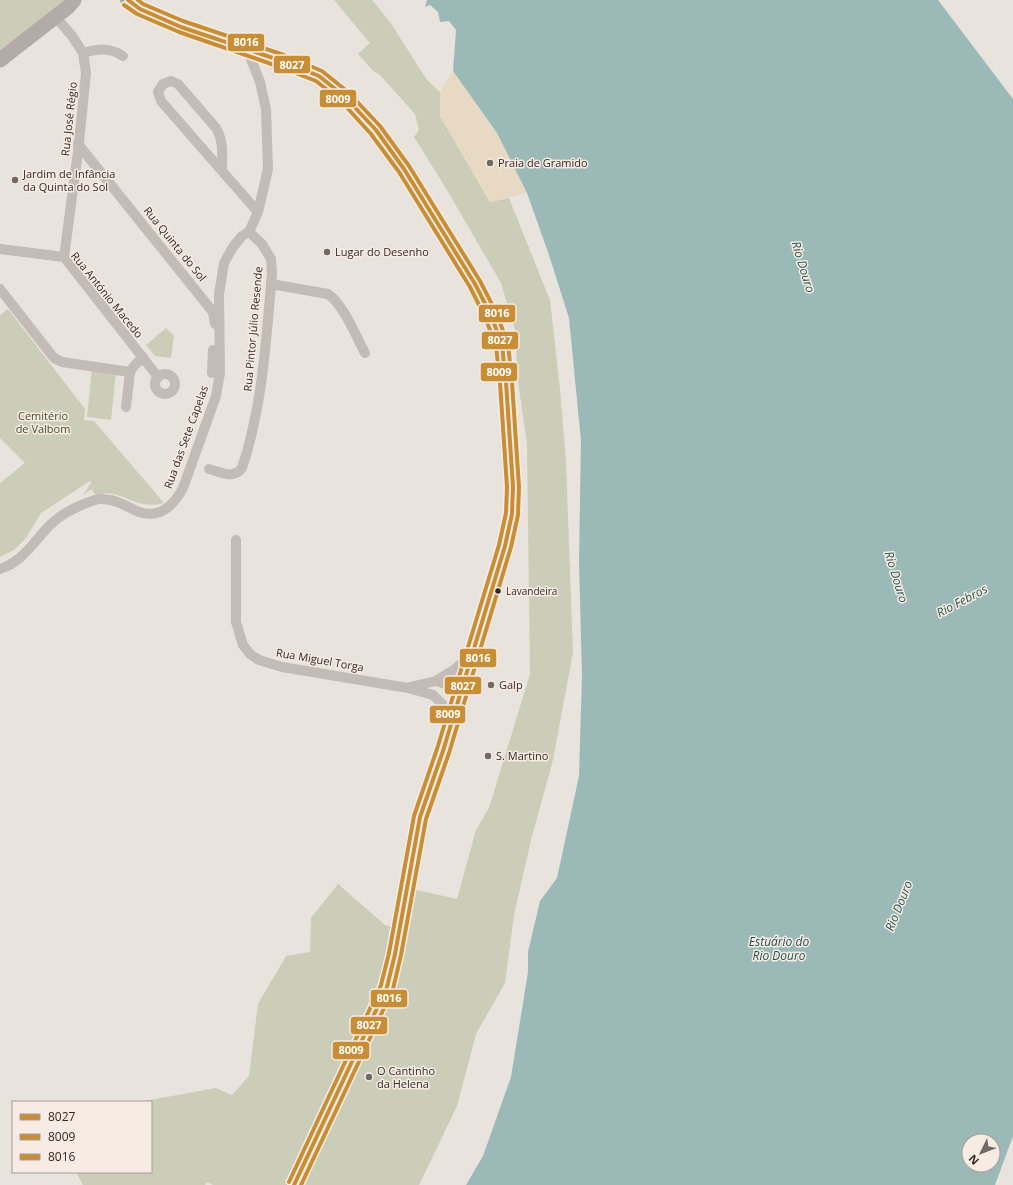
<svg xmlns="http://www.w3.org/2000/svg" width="1013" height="1185" font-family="'Open Sans',sans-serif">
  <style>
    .green { fill: #cbcdb8 }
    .sand { fill: #e8d9c4 }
    .water { fill: #9bbab7; fill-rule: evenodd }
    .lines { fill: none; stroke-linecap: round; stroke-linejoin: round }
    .street { stroke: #c2bbb6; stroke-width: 10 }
    .secondary { stroke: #b3aba7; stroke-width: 15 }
    .primary { stroke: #b0a9a6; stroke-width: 16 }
    .bus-1-casing { stroke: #f7ece3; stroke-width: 7 }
    .bus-2-casing { stroke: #f7ece3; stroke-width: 7 }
    .bus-3-casing { stroke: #f7ece3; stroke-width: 7 }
    .bus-1 { stroke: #c88e36; stroke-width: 4 }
    .bus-2 { stroke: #c88e36; stroke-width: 4 }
    .bus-3 { stroke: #c88e36; stroke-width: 4 }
    .poi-dot { fill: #716966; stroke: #f7ece3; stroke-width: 1.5 }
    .bus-dot { fill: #312826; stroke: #f7ece3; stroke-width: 1.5 }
    .labels { text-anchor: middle; stroke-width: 3; stroke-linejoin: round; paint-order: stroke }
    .bus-label { font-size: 10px; fill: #312826; stroke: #f7ece3; text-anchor: start }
    .street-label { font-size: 11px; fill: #312826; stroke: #f7ece3 }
    .poi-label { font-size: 11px; fill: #312826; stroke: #f7ece3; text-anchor: start }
    .park-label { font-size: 11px; fill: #434d2c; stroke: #f7ece3 }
    .water-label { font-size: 12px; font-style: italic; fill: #1f4f4e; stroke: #f7ece3 }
    .line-badge { stroke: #f7ece3; stroke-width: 1.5 }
    .badge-label { font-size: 11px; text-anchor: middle; font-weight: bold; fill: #fff }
  </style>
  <rect width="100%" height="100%" fill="#e9e3dd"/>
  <g class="green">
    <polygon points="0,0 65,0 0,52"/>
    <polygon points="334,0 372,0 390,22 427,80 440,92 440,116 490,202 509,198 550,300 560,389 566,462 573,652 553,760 531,840 514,915 505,983 476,1034 457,1106 419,1185 213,1185 207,1182 205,1185 83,1185 76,1172 151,1172 151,1102 139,1102 216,1088 232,1095 249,1076 258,1004 286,956 310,952 311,918 338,884 385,925 406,931 412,889 457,899 476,830 489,808 530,674 527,444 518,381 515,330 501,283 444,185 414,137 419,130 415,114 379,74 373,71 358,54 370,43"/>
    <path d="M 8,309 L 85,409 L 84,420 L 94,421 L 164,503 C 143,509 133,499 113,494 C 107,493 101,494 94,494 L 92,489 L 83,495 L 91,483 L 90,481 L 41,513 L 26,538 L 14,550 L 0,557 L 0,483 L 25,463 L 0,438 L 0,315 Z"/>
    <polygon points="166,328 174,336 171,358 155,356 146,345"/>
    <polygon points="92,369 116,372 111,420 87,417"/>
  </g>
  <polygon class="sand" points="453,71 497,133 527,193 490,202 440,116 440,92"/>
  <path class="water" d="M 427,0 L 938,0 L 1013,99 L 1013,1136 L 995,1185 L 466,1185 L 483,1156 L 511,1077 L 528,972 L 528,952 L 540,901 L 557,878 L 579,776 L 582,675 L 579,561 L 581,441 L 569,318 L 549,255 L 527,193 L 497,133 L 453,71 L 456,30 L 449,21 L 440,22 L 438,12 L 430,5 L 425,7 ZM 969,1141 L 993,1141 L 993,1165 L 969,1165 Z"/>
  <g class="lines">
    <g class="street">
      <polyline points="56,17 72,36 83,53 86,73 78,152 64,257"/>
      <path d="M 83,53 C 98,49 110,47 123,56"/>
      <polyline points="78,144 213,312 215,324"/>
      <path d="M 222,171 L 161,101 L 158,92 L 163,84 L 171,81 L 178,84 L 216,128 C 224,141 222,157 222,171 L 258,212"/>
      <polyline points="0,249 64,257 158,377"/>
      <path d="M 271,284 L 328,294 C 343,304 356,336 365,353"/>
      <polyline points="0,289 54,358 62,362 130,372"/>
      <polyline points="212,373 213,350"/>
      <circle cx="165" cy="384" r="10"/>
      <polyline points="126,407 130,372 134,366 143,357"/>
      <path d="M 209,469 C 221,472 233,480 242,468 C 263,405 266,339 272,274 L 271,259 L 262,244 L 249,232 L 258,212 L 268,169 L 266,109 L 260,82 L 247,49"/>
      <polyline points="236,540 236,622 243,645 250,654 259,660 282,667 408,688 433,695 444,706 451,724"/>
      <path d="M 0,569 C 23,562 34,541 50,525 C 62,513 82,504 98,499 C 102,498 106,500 110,500 C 121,502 129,508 139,512 C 160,519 174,505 183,488 L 216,396 L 220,373 L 219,294 L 224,263 L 233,247 L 242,236 L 249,232"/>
      <polyline points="436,681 449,685 460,695"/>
      <polyline points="410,687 436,681 455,669 471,656"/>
    </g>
    <polyline class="secondary" points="0,60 68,7 74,0"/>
    <polyline class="primary" points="128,0 140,9 181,27 282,61 319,76 344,96 376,130 404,169 475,284 491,315 502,345 506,382 513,487 512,514 505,546 490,598 443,751 420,817 408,878 395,954 387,987 294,1185"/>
    <g class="bus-1-casing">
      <polyline id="bus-1" points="128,0 140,9 181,27 282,61 319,76 344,96 376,130 404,169 475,284 491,315 502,345 506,382 513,487 512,514 505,546 443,751 420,817 395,954 387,987 294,1185"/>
    </g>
    <g class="bus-2-casing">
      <polyline id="bus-2" points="124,5 137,14 179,32 280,67 316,81 340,100 371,134 399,172 470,287 485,317 496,346 500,383 507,487 506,513 499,545 437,749 414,816 389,953 381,985 289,1182"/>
    </g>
    <g class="bus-3-casing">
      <polyline id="bus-3" points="138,0 143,4 183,21 284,55 322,71 348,92 380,126 409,166 480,281 496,312 508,344 512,382 519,487 518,515 511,547 449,753 426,819 401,955 393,989 301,1185"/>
    </g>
    <use href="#bus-1" class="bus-1"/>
    <use href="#bus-2" class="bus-2"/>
    <use href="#bus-3" class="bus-3"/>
  </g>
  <g class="poi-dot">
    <circle cx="490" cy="163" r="4"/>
    <circle cx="15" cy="180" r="4"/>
    <circle cx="327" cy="252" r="4"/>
    <circle cx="491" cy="685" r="4"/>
    <circle cx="488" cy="756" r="4"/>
    <circle cx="369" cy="1077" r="4"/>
  </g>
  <circle class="bus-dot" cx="498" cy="591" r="3.5"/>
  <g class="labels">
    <g class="bus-label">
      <text x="506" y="595">Lavandeira</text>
    </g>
    <g class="street-label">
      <text transform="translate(69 119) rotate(-84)" y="4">Rua José Régio</text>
      <text transform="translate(175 244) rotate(51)" y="4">Rua Quinta do Sol</text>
      <text transform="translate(107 295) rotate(51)" y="4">Rua António Macedo</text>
      <text transform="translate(253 329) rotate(-85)" y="4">Rua Pintor Júlio Resende</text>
      <text transform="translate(186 437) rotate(-70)" y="4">Rua das Sete Capelas</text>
      <text transform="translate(320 660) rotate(10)" y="4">Rua Miguel Torga</text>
    </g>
    <g class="poi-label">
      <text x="498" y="167">Praia de Gramido</text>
      <text x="23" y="178">Jardim de Infância<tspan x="23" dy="13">da Quinta do Sol</tspan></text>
      <text x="335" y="256">Lugar do Desenho</text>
      <text x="499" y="689">Galp</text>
      <text x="496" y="760">S. Martino</text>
      <text x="377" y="1075">O Cantinho<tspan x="377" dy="13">da Helena</tspan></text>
    </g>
    <g class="park-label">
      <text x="43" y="420">Cemitério<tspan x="43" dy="13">de Valbom</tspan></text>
    </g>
    <g class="water-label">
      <text transform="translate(803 267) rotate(73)" y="4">Rio Douro</text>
      <text transform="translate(896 577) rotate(73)" y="4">Rio Douro</text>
      <text transform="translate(962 601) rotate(-28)" y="4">Rio Febros</text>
      <text transform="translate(899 906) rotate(-68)" y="4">Rio Douro</text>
      <text x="779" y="946">Estuário do<tspan x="779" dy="14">Rio Douro</tspan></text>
    </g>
  </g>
  <g class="line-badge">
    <rect x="227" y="33" width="38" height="19" rx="4" fill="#c88e36"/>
    <rect x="273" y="55" width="38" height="19" rx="4" fill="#c88e36"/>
    <rect x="319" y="89" width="38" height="19" rx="4" fill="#c88e36"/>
    <rect x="478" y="304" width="38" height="19" rx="4" fill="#c88e36"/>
    <rect x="481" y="331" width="38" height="19" rx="4" fill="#c88e36"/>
    <rect x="480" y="362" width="38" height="20" rx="4" fill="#c88e36"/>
    <rect x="459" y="648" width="38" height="20" rx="4" fill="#c88e36"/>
    <rect x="444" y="676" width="38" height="19" rx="4" fill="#c88e36"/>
    <rect x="429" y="705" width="37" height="19" rx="4" fill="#c88e36"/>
    <rect x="370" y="989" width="38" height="19" rx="4" fill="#c88e36"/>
    <rect x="350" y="1016" width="38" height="19" rx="4" fill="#c88e36"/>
    <rect x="332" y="1041" width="38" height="19" rx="4" fill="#c88e36"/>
  </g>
  <g class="badge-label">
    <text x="246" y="46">8016</text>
    <text x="292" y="69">8027</text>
    <text x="338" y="103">8009</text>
    <text x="497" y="317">8016</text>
    <text x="500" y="344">8027</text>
    <text x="499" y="376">8009</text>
    <text x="478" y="662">8016</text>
    <text x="463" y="690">8027</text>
    <text x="448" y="718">8009</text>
    <text x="389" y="1002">8016</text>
    <text x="369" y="1029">8027</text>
    <text x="351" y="1054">8009</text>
  </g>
  <rect x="12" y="1101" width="140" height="72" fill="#f7ece3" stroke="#a89e97"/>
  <rect x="20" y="1114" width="20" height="6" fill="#c88e36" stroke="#a89e97"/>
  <text x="48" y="1121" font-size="12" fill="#312826">8027</text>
  <rect x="20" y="1134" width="20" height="6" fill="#c88e36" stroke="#a89e97"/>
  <text x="48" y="1141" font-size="12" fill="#312826">8009</text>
  <rect x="20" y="1154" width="20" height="6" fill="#c88e36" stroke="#a89e97"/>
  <text x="48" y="1161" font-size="12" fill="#312826">8016</text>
  <g transform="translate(981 1153) rotate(227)"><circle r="19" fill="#f7ece3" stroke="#a89e97"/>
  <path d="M0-3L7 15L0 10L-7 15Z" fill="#716966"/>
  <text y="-6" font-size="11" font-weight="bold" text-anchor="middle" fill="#312826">N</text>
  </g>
</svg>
